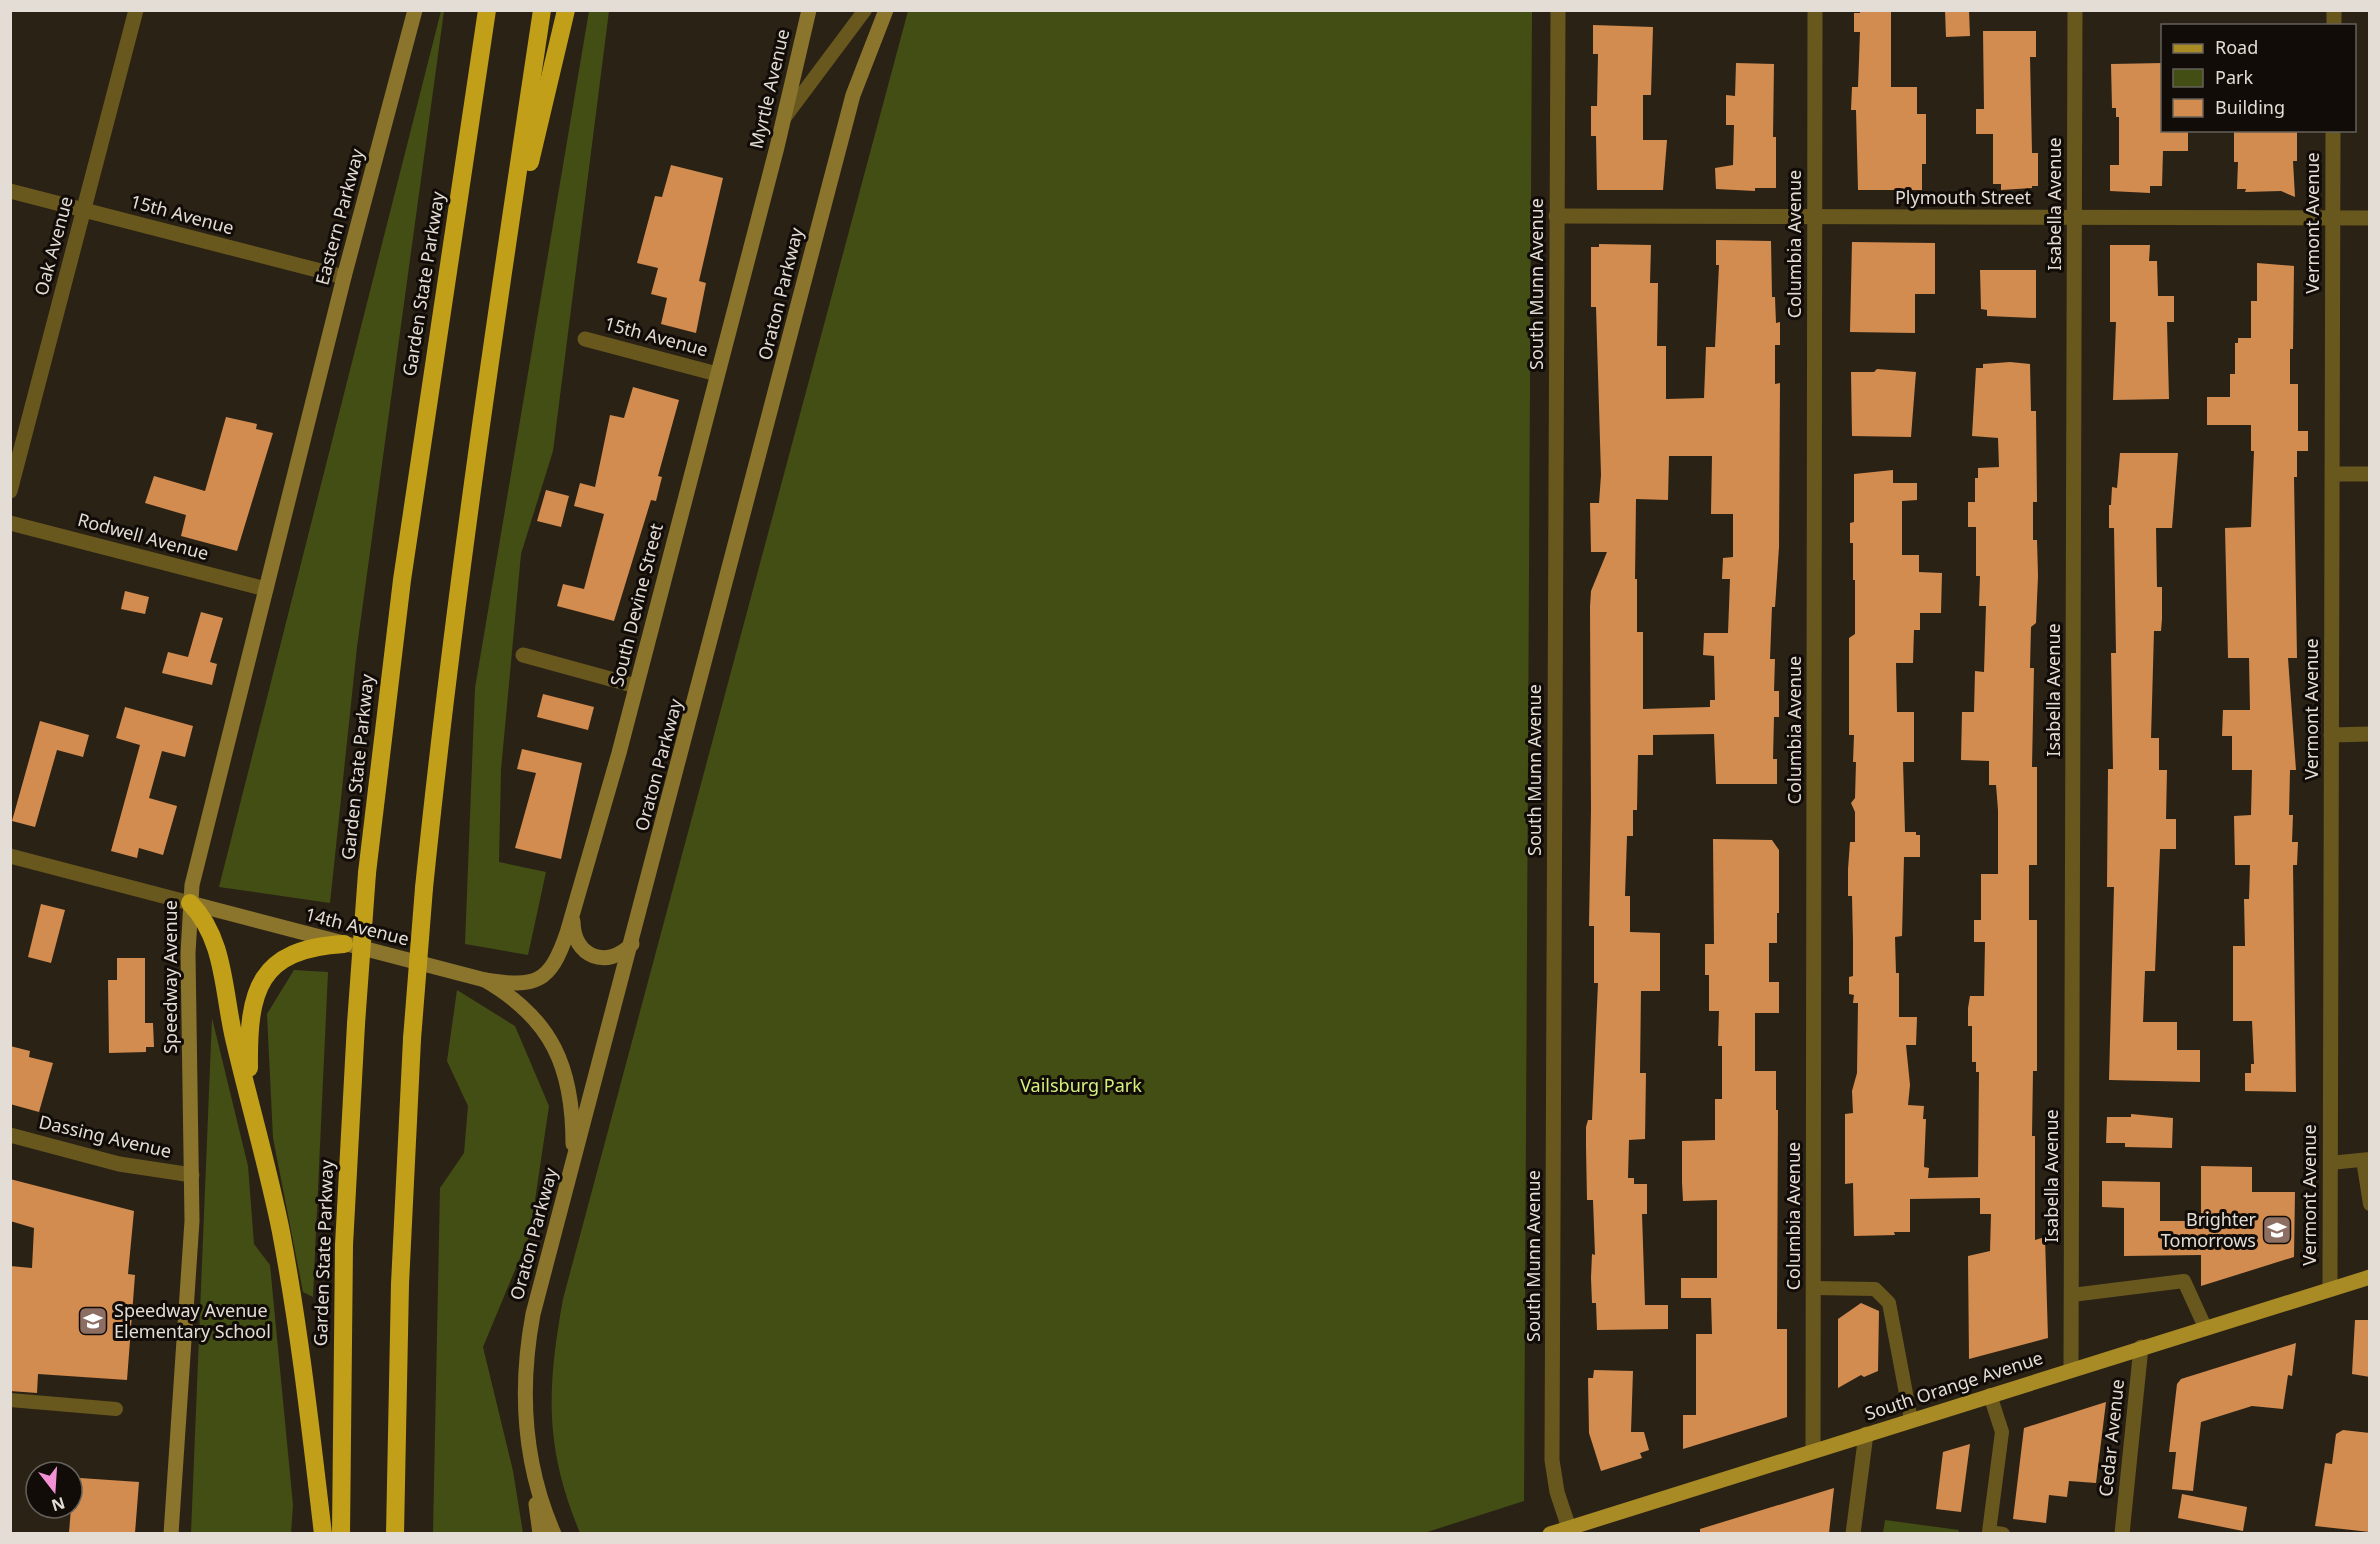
<svg xmlns="http://www.w3.org/2000/svg" width="2380" height="1544" font-family="'Noto Sans',sans-serif">
  <style>
    .green { fill: #434e14 }
    .building { fill: #d38c4f; fill-rule: evenodd }
    .lines { fill: none; stroke-linecap: round; stroke-linejoin: round }
    .lane { stroke: #69581d; stroke-width: 14 }
    .street { stroke: #69581d; stroke-width: 15 }
    .secondary { stroke: #8b752c; stroke-width: 15 }
    .primary { stroke: #a88b25; stroke-width: 15 }
    .highway { stroke: #c29f19; stroke-width: 18 }
    .highway-bridge { stroke: #c29f19; stroke-width: 18 }
    .labels { text-anchor: middle; stroke-width: 6; stroke-linejoin: round; paint-order: stroke }
    .street-label { font-size: 18px; fill: #e3ddd5; stroke: #110c08 }
    .park-label { font-size: 18px; fill: #d5f07b; stroke: #110c08 }
    .poi-label { font-size: 18px; fill: #e3ddd5; stroke: #110c08; text-anchor: end }
  </style>
  <rect width="100%" height="100%" fill="#2b2216"/>
  <g class="green">
    <polygon points="441,11 444,11 357,647 330,903 219,887"/>
    <polygon points="589,11 609,11 553,451 521,554 501,770 499,862 546,872 528,955 465,944 475,688"/>
    <path d="M 908,11 L 1532,11 L 1524,1501 L 1421,1534 L 580,1533 C 544,1447 547,1388 563,1299 Z"/>
    <polygon points="294,970 328,972 313,1297 303,1292 273,1138 267,1014"/>
    <polygon points="457,990 515,1026 549,1106 530,1234 483,1347 513,1471 523,1533 433,1533 440,1188 464,1153 468,1106 447,1061"/>
    <polygon points="212,1018 248,1166 254,1244 270,1265 293,1505 291,1533 191,1533"/>
    <polygon points="1885,1520 1959,1530 1958,1533 1883,1533"/>
  </g>
  <g class="building">
    <polygon points="1860,10 1891,11 1891,87 1917,87 1917,114 1926,114 1926,164 1922,164 1922,190 1858,190 1856,110 1851,110 1852,87 1858,87 1860,32 1854,32 1854,13 1860,13"/>
    <polygon points="1945,10 1969,10 1970,36 1946,37"/>
    <polygon points="1593,25 1653,27 1651,95 1643,95 1643,140 1667,140 1663,190 1597,190 1596,136 1591,136 1591,106 1597,106 1598,54 1593,54"/>
    <polygon points="1983,31 2036,31 2036,57 2030,57 2032,153 2038,153 2038,186 2032,186 2032,188 2001,190 2001,184 1993,184 1993,134 1976,134 1976,109 1984,109"/>
    <polygon points="1736,63 1774,64 1773,137 1776,137 1776,188 1755,188 1755,191 1716,189 1715,168 1733,165 1734,125 1726,125 1726,95 1735,96"/>
    <polygon points="2163,63 2163,130 2188,130 2188,151 2163,151 2162,186 2150,186 2150,193 2110,191 2110,165 2119,165 2119,117 2116,117 2116,108 2112,108 2111,64"/>
    <polygon points="2297,131 2297,161 2293,161 2295,197 2281,191 2245,192 2246,189 2237,189 2238,162 2234,162 2234,132"/>
    <polygon points="671,165 723,178 699,281 706,283 696,333 661,324 667,298 651,294 658,268 637,263 655,196 662,197"/>
    <path d="M 1716,240 L 1771,241 L 1772,297 L 1775,297 L 1776,323 L 1780,322 L 1780,345 L 1775,345 L 1775,384 L 1780,383 L 1779,547 L 1775,607 L 1772,607 L 1770,659 L 1775,659 L 1774,691 L 1779,691 L 1779,717 L 1774,717 L 1773,759 L 1777,759 L 1777,784 L 1716,784 L 1714,734 L 1653,735 L 1653,755 L 1638,755 L 1637,810 L 1633,810 L 1633,836 L 1627,836 L 1625,896 L 1630,896 L 1630,932 L 1660,933 L 1660,991 L 1641,991 L 1640,1073 L 1646,1073 L 1645,1139 L 1629,1140 L 1628,1178 L 1634,1178 L 1634,1184 L 1647,1184 L 1647,1214 L 1642,1214 L 1645,1305 L 1668,1305 L 1668,1329 L 1597,1330 L 1596,1303 L 1592,1303 L 1591,1278 L 1592,1254 L 1595,1255 L 1593,1200 L 1587,1200 L 1586,1146 L 1586,1127 L 1588,1120 L 1592,1120 L 1598,983 L 1594,983 L 1594,926 L 1589,926 L 1591,810 L 1590,607 L 1591,591 L 1607,552 L 1591,552 L 1590,503 L 1599,503 L 1601,475 L 1596,307 L 1591,307 L 1591,247 L 1599,247 L 1599,244 L 1651,245 L 1650,283 L 1658,283 L 1657,346 L 1666,346 L 1666,399 L 1704,398 L 1706,347 L 1715,347 L 1719,265 L 1716,265 ZM 1669,456 L 1712,456 L 1711,514 L 1733,514 L 1733,557 L 1723,558 L 1722,579 L 1730,579 L 1728,633 L 1704,633 L 1703,655 L 1714,656 L 1715,700 L 1710,700 L 1710,707 L 1643,709 L 1643,632 L 1637,632 L 1637,579 L 1635,579 L 1636,499 L 1668,500 Z"/>
    <polygon points="1852,242 1935,243 1935,294 1915,294 1915,333 1850,332"/>
    <polygon points="2110,245 2150,245 2149,261 2157,261 2158,296 2174,296 2174,322 2167,322 2169,399 2113,400 2116,322 2110,322"/>
    <polygon points="2257,263 2294,266 2293,349 2290,349 2290,384 2298,384 2298,431 2308,431 2308,451 2297,451 2297,477 2294,477 2297,658 2288,658 2296,770 2290,770 2289,815 2293,815 2292,842 2298,842 2297,865 2293,865 2296,1092 2245,1091 2245,1073 2251,1073 2251,1064 2254,1064 2252,1021 2233,1021 2233,946 2245,946 2244,899 2249,899 2250,865 2235,865 2234,816 2251,815 2252,770 2232,770 2232,736 2222,736 2223,710 2250,710 2249,658 2228,658 2225,528 2251,527 2254,451 2251,451 2251,425 2207,425 2207,397 2230,397 2230,374 2235,374 2235,343 2238,343 2238,338 2251,338 2251,301 2257,301"/>
    <polygon points="1980,270 2036,270 2036,318 1987,316 1987,310 1981,309"/>
    <polygon points="2010,362 2030,364 2031,411 2036,411 2037,502 2033,502 2033,540 2037,540 2038,576 2036,623 2031,627 2030,668 2034,668 2032,767 2037,767 2037,865 2029,865 2029,920 2037,920 2037,1071 2033,1071 2032,1136 2035,1136 2035,1240 2045,1237 2048,1338 1969,1359 1968,1256 1990,1251 1991,1214 1980,1214 1980,1198 1910,1199 1910,1232 1894,1232 1895,1235 1854,1236 1853,1183 1845,1184 1845,1114 1853,1113 1852,1091 1857,1073 1858,1003 1853,1003 1854,995 1849,994 1849,977 1853,976 1853,941 1852,896 1848,896 1848,869 1850,842 1855,842 1855,812 1851,803 1855,798 1856,762 1853,762 1854,735 1849,735 1849,638 1855,634 1855,580 1853,580 1853,543 1850,543 1850,523 1854,522 1854,474 1893,470 1893,483 1917,483 1917,500 1902,501 1902,555 1919,555 1919,572 1942,573 1941,613 1920,613 1920,630 1914,630 1913,663 1896,663 1897,712 1914,712 1914,762 1903,762 1905,832 1916,832 1916,835 1920,835 1920,857 1904,857 1902,936 1895,937 1896,973 1899,973 1899,1017 1917,1017 1916,1045 1906,1045 1910,1085 1908,1105 1924,1106 1923,1119 1926,1119 1924,1167 1929,1168 1928,1178 1978,1177 1979,1072 1976,1072 1976,1062 1972,1062 1972,1026 1968,1026 1968,1008 1970,996 1984,996 1985,942 1974,942 1974,920 1981,920 1981,874 1998,874 1998,810 1996,785 1989,785 1989,761 1961,760 1962,712 1974,712 1975,671 1984,672 1986,606 1979,606 1980,576 1976,576 1976,527 1968,527 1968,502 1975,502 1975,478 1978,478 1978,468 1999,467 1998,438 1972,436 1976,368 1983,368 1983,364"/>
    <polygon points="1877,369 1916,372 1911,437 1852,436 1851,372 1874,372"/>
    <polygon points="633,387 679,400 658,476 662,477 656,501 651,500 614,621 557,606 563,584 584,589 604,514 574,506 580,483 595,487 610,415 624,418"/>
    <polygon points="226,417 257,424 256,429 273,433 237,551 181,536 186,515 145,503 154,476 205,491"/>
    <polygon points="2120,453 2178,453 2172,528 2156,528 2157,587 2162,587 2162,619 2161,631 2154,631 2151,738 2159,738 2159,770 2167,770 2166,819 2176,819 2176,849 2160,849 2155,971 2145,971 2143,1022 2177,1022 2177,1050 2200,1050 2200,1082 2109,1080 2114,887 2107,887 2108,769 2113,769 2111,653 2116,653 2114,528 2109,528 2109,505 2111,505 2112,487 2117,488"/>
    <polygon points="546,490 569,496 561,527 537,521"/>
    <polygon points="125,591 149,597 145,614 121,609"/>
    <polygon points="201,612 223,618 210,662 217,664 212,685 162,673 168,652 188,657"/>
    <polygon points="543,694 594,707 588,730 537,717"/>
    <polygon points="125,707 193,726 185,757 162,751 149,798 177,806 163,855 139,848 137,858 111,851 140,745 116,738"/>
    <polygon points="40,721 89,735 83,757 57,750 35,827 12,821"/>
    <polygon points="522,749 582,763 561,859 515,848 536,773 517,769"/>
    <polygon points="1713,839 1772,840 1779,850 1779,913 1777,913 1777,943 1769,943 1769,982 1779,982 1779,1013 1755,1013 1755,1071 1776,1071 1776,1110 1778,1110 1777,1329 1787,1329 1787,1417 1683,1449 1683,1415 1696,1415 1696,1334 1712,1334 1711,1298 1681,1298 1681,1278 1717,1278 1717,1200 1683,1201 1682,1182 1682,1141 1715,1140 1715,1099 1722,1099 1722,1046 1718,1046 1719,1011 1709,1011 1709,975 1705,975 1705,944 1714,944"/>
    <polygon points="41,904 65,910 51,963 28,957"/>
    <polygon points="117,958 145,958 145,1023 153,1023 154,1047 146,1047 146,1052 109,1053 108,980 117,980"/>
    <polygon points="10,1046 30,1051 29,1057 53,1063 39,1112 10,1104"/>
    <polygon points="2131,1114 2173,1118 2172,1148 2125,1147 2125,1143 2106,1143 2107,1117 2131,1117"/>
    <polygon points="2201,1166 2252,1167 2252,1192 2295,1192 2294,1257 2201,1286 2201,1255 2124,1256 2124,1208 2102,1207 2102,1181 2160,1182 2160,1221 2201,1221"/>
    <polygon points="10,1179 134,1211 128,1274 135,1275 127,1380 38,1374 37,1393 10,1391 10,1266 32,1268 34,1228 10,1221"/>
    <polygon points="1861,1303 1879,1311 1878,1371 1864,1377 1861,1375 1838,1388 1838,1319"/>
    <polygon points="2355,1320 2370,1320 2370,1377 2352,1374"/>
    <polygon points="2296,1343 2292,1376 2288,1375 2283,1409 2252,1406 2201,1422 2193,1491 2172,1489 2176,1452 2169,1452 2177,1384 2181,1379"/>
    <polygon points="1594,1370 1633,1371 1631,1432 1644,1432 1649,1450 1640,1453 1642,1458 1601,1471 1589,1433 1588,1378 1593,1378"/>
    <polygon points="2106,1402 2096,1483 2069,1481 2067,1497 2049,1495 2046,1523 2013,1519 2024,1428"/>
    <polygon points="2343,1430 2370,1433 2370,1532 2315,1526 2325,1463 2332,1464 2336,1434"/>
    <polygon points="1970,1444 1961,1512 1936,1509 1943,1452"/>
    <polygon points="80,1478 139,1482 135,1533 69,1533 71,1508 76,1509"/>
    <polygon points="1834,1488 1829,1533 1700,1533 1700,1529"/>
    <polygon points="2182,1494 2247,1507 2243,1531 2178,1518"/>
  </g>
  <g class="lines">
    <g class="lane">
      <polyline points="785,117 865,10"/>
      <polyline points="2363,1160 2370,1204"/>
      <polyline points="2330,1163 2370,1159"/>
      <polyline points="1814,1288 1875,1289 1889,1303 1911,1420"/>
      <polyline points="2072,1295 2184,1281 2205,1327"/>
      <polyline points="1990,1395 2002,1432 1989,1532 2003,1534"/>
      <polyline points="10,1400 116,1409"/>
    </g>
    <g class="street">
      <polyline points="1558,10 1552,1460 1557,1492 1569,1528"/>
      <polyline points="2334,26 2334,10"/>
      <polyline points="10,191 344,277"/>
      <polyline points="1556,216 2370,218"/>
      <polyline points="585,339 717,374"/>
      <polyline points="2333,474 2370,474"/>
      <polyline points="10,491 136,10"/>
      <polyline points="10,523 266,589"/>
      <polyline points="523,655 636,686"/>
      <polyline points="2331,735 2370,734"/>
      <polyline points="10,856 190,903"/>
      <polyline points="10,1135 119,1164 192,1175"/>
      <polyline points="2330,1288 2333,130"/>
      <polyline points="2071,1369 2075,10"/>
      <polyline points="1813,1450 1815,10"/>
      <polyline points="1853,1534 1866,1434"/>
      <polyline points="2122,1534 2141,1347"/>
    </g>
    <g class="secondary">
      <path d="M 190,903 L 485,980 C 552,1019 573,1067 573,1144"/>
      <path d="M 573,921 C 573,957 607,970 632,944"/>
      <path d="M 485,980 C 536,988 550,983 567,933 L 619,753 L 777,147 L 809,10"/>
      <polyline points="536,1504 540,1534"/>
      <polyline points="171,1534 192,1221 188,953 192,885 344,277 415,10"/>
      <path d="M 554,1534 C 523,1463 519,1389 533,1314 L 853,95 L 886,10"/>
    </g>
    <polyline class="primary" points="1550,1534 2370,1277"/>
    <g class="highway">
      <polyline points="530,162 566,10"/>
      <polyline points="367,873 402,580 487,10"/>
      <path d="M 424,888 C 454,594 498,303 542,10"/>
      <path d="M 190,903 C 225,939 223,991 234,1038 C 249,1103 268,1167 281,1232 C 300,1332 311,1433 323,1534"/>
      <path d="M 249,1068 C 248,990 258,949 344,944"/>
      <polyline points="341,1534 344,1245 356,1024"/>
      <polyline points="395,1534 400,1284 412,1039"/>
    </g>
    <g class="highway-bridge">
      <polyline points="356,1024 367,873"/>
      <polyline points="412,1039 424,888"/>
    </g>
  </g>
  <defs>
    <g id="school-square" transform="scale(1.5)"><rect x="-9" y="-9" width="18" height="18" rx="4" fill="#8d6e63" stroke="#110c08"/><path d="M0-5L7-2L0 1L-7-2ZM-4 1L0 2.5L4 1V4Q0 6-4 4Z" fill="#fff"/></g>
  </defs>
  <g fill-rule="evenodd">
    <use href="#school-square" x="2277" y="1230"/>
    <use href="#school-square" x="93" y="1321"/>
  </g>
  <g class="labels">
    <g class="street-label">
      <text transform="translate(770 89) rotate(-77)" y="6">Myrtle Avenue</text>
      <text x="1963" y="204">Plymouth Street</text>
      <text transform="translate(2055 204) rotate(-90)" y="6">Isabella Avenue</text>
      <text transform="translate(182 215) rotate(15)" y="6">15th Avenue</text>
      <text transform="translate(340 217) rotate(-75)" y="6">Eastern Parkway</text>
      <text transform="translate(2313 223) rotate(-90)" y="6">Vermont Avenue</text>
      <text transform="translate(1795 244) rotate(-90)" y="6">Columbia Avenue</text>
      <text transform="translate(54 246) rotate(-75)" y="6">Oak Avenue</text>
      <text transform="translate(424 284) rotate(-81)" y="6">Garden State Parkway</text>
      <text transform="translate(1537 284) rotate(-90)" y="6">South Munn Avenue</text>
      <text transform="translate(781 294) rotate(-76)" y="6">Oraton Parkway</text>
      <text transform="translate(656 337) rotate(15)" y="6">15th Avenue</text>
      <text transform="translate(143 537) rotate(15)" y="6">Rodwell Avenue</text>
      <text transform="translate(637 605) rotate(-76)" y="6">South Devine Street</text>
      <text transform="translate(2054 690) rotate(-90)" y="6">Isabella Avenue</text>
      <text transform="translate(2312 709) rotate(-90)" y="6">Vermont Avenue</text>
      <text transform="translate(1795 730) rotate(-90)" y="6">Columbia Avenue</text>
      <text transform="translate(659 765) rotate(-75)" y="6">Oraton Parkway</text>
      <text transform="translate(358 767) rotate(-84)" y="6">Garden State Parkway</text>
      <text transform="translate(1535 770) rotate(-90)" y="6">South Munn Avenue</text>
      <text transform="translate(357 927) rotate(14)" y="6">14th Avenue</text>
      <text transform="translate(171 977) rotate(-90)" y="6">Speedway Avenue</text>
      <text transform="translate(105 1137) rotate(13)" y="6">Dassing Avenue</text>
      <text transform="translate(2052 1176) rotate(-90)" y="6">Isabella Avenue</text>
      <text transform="translate(2310 1195) rotate(-90)" y="6">Vermont Avenue</text>
      <text transform="translate(1794 1216) rotate(-90)" y="6">Columbia Avenue</text>
      <text transform="translate(534 1234) rotate(-75)" y="6">Oraton Parkway</text>
      <text transform="translate(324 1253) rotate(-88)" y="6">Garden State Parkway</text>
      <text transform="translate(1534 1256) rotate(-90)" y="6">South Munn Avenue</text>
      <text transform="translate(1954 1386) rotate(-18)" y="6">South Orange Avenue</text>
      <text transform="translate(2112 1438) rotate(-84)" y="6">Cedar Avenue</text>
    </g>
    <g class="park-label">
      <text x="1081" y="1092">Vailsburg Park</text>
    </g>
    <g class="poi-label">
      <text x="2256" y="1226">Brighter<tspan x="2256" dy="21">Tomorrows</tspan></text>
      <text x="114" y="1317" text-anchor="start">Speedway Avenue<tspan x="114" dy="21">Elementary School</tspan></text>
    </g>
  </g>
  <rect width="2380" height="1544" fill="none" stroke="#e3ddd5" stroke-width="24"/>
  <rect x="2161" y="24" width="195" height="108" fill="#110c08" stroke="#65605a" stroke-width="1.5"/>
  <rect x="2173" y="44" width="30" height="9" fill="#a88b25" stroke="#65605a" stroke-width="1.5"/>
  <text x="2215" y="54" font-size="18" fill="#e3ddd5">Road</text>
  <rect x="2173" y="69" width="30" height="18" fill="#434e14" stroke="#65605a" stroke-width="1.5"/>
  <text x="2215" y="84" font-size="18" fill="#e3ddd5">Park</text>
  <rect x="2173" y="99" width="30" height="18" fill="#d38c4f" stroke="#65605a" stroke-width="1.5"/>
  <text x="2215" y="114" font-size="18" fill="#e3ddd5">Building</text>
  <g transform="translate(54 1490) rotate(163)"><circle r="28" fill="#110c08" stroke="#65605a" stroke-width="1.5"/>
  <path d="M0-4.5L10 22L0 15L-10 22Z" fill="#f391d5"/>
  <text y="-9" font-size="16" font-weight="bold" text-anchor="middle" fill="#e3ddd5">N</text>
  </g>
</svg>
